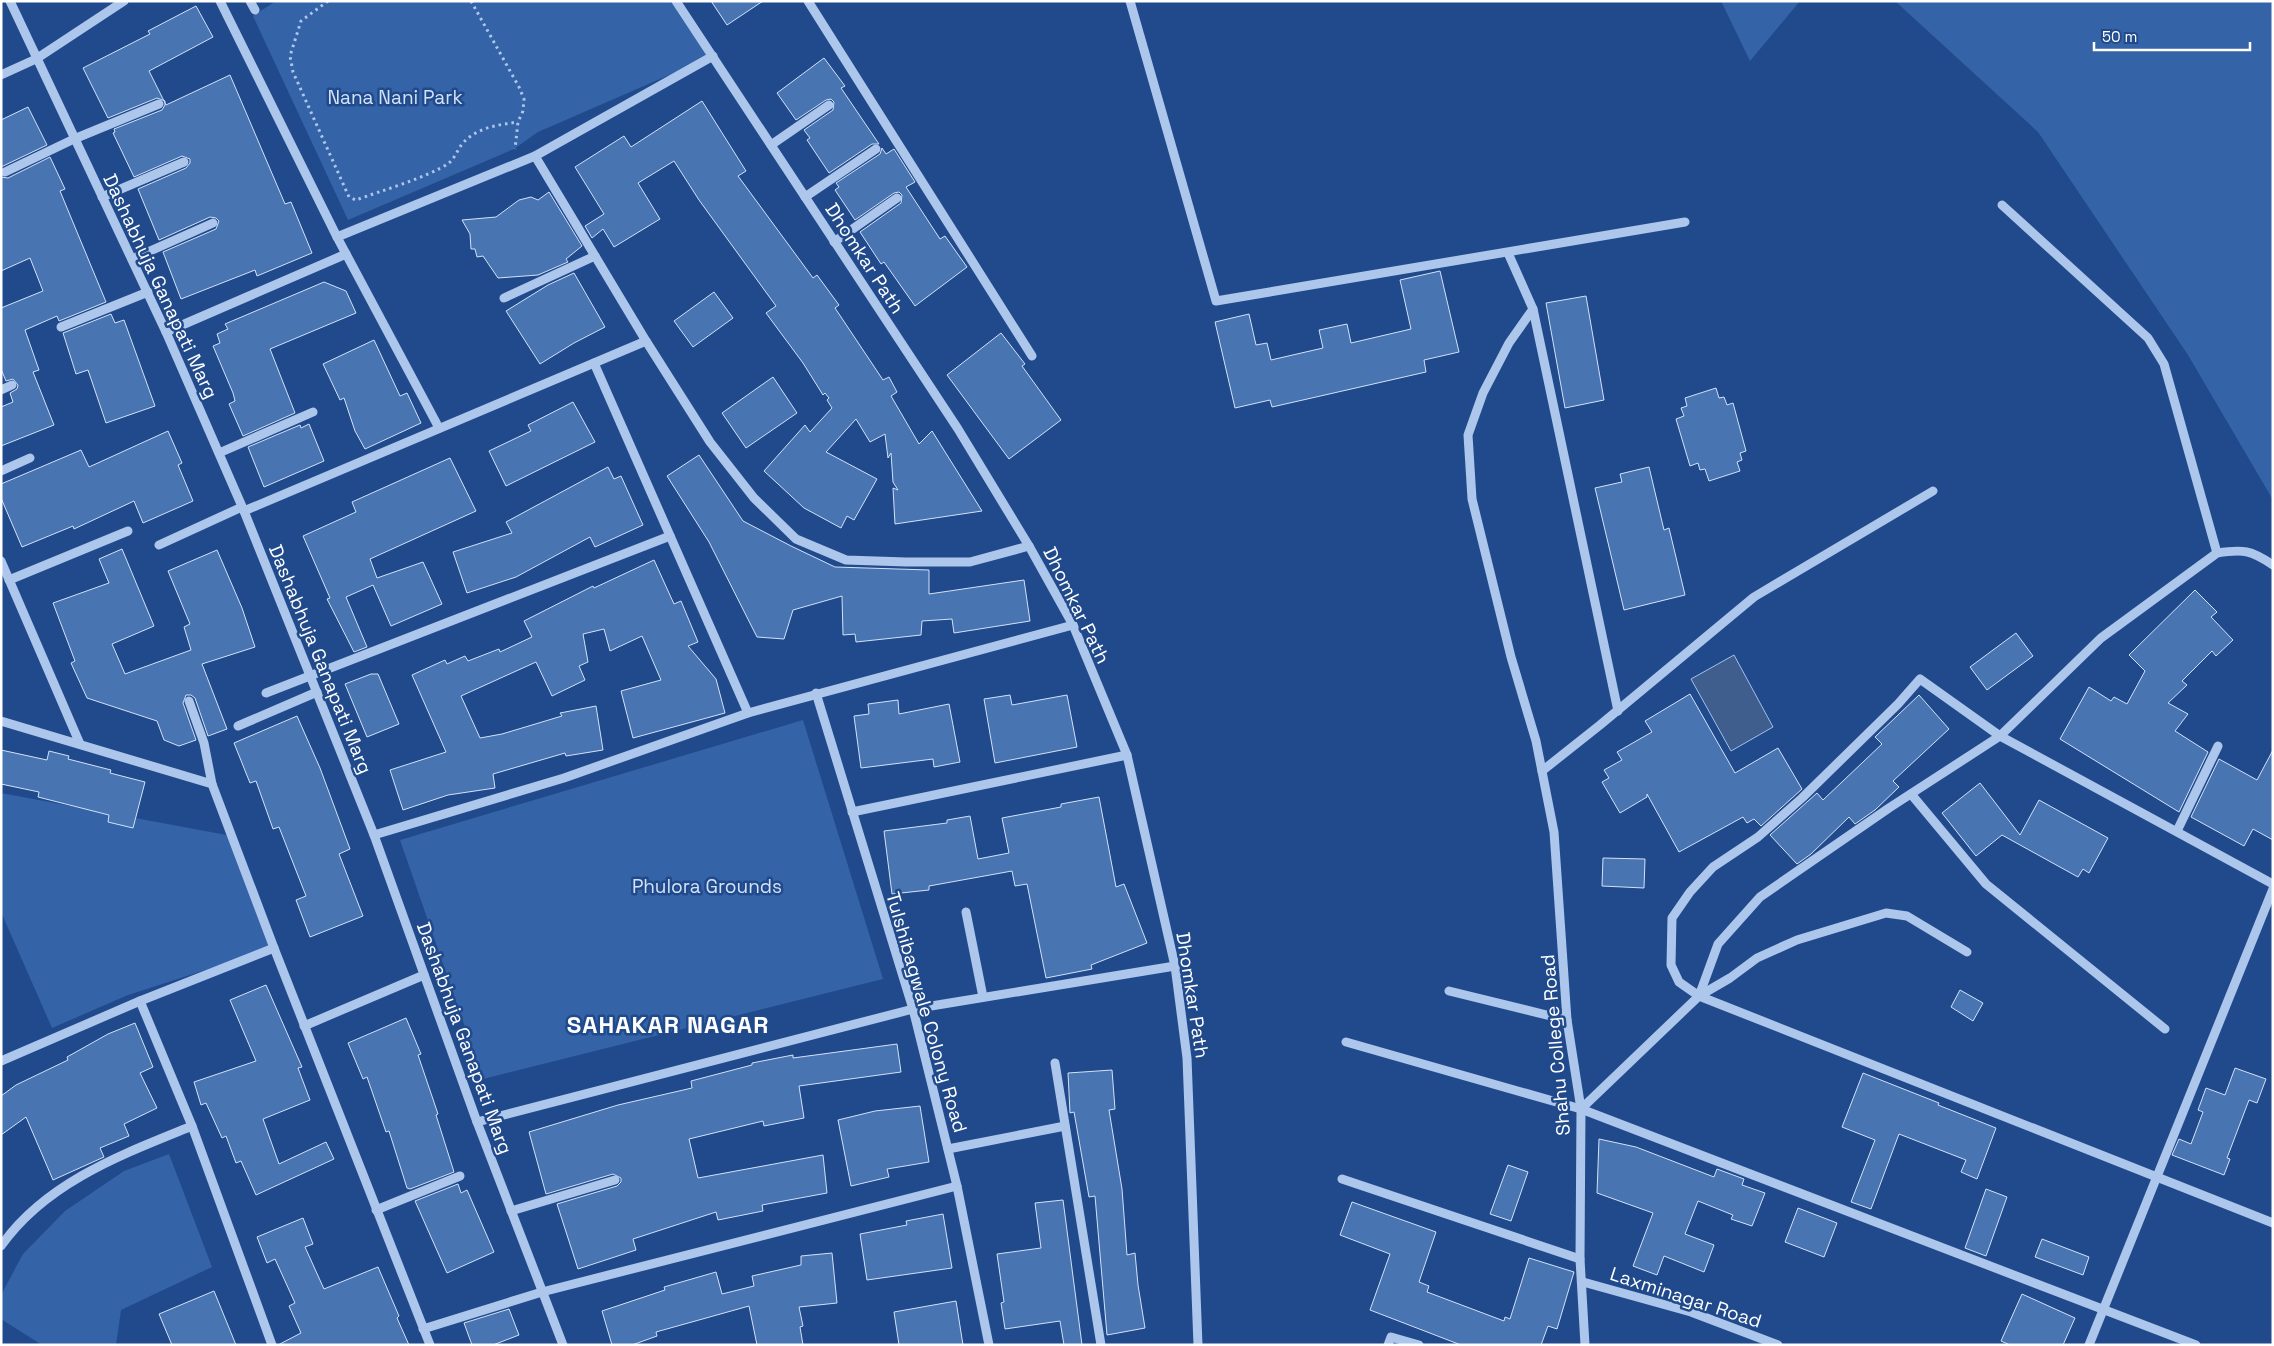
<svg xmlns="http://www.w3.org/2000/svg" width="2274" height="1346" viewBox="0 0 2274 1346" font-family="'Space Grotesk',sans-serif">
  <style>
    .green { fill: #3463a8 }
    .water { fill: #405e8d; stroke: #a0c1ed }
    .building { fill: #4974b2; stroke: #d2e2f8 }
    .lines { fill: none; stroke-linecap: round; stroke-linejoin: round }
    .path { stroke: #adc6eb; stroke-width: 3; stroke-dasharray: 2.5 4; stroke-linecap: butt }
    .minor { stroke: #adc6eb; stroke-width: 9 }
    .labels { text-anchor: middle; stroke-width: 5; stroke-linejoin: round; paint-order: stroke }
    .park-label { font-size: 19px; fill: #d2e2f8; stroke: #204a8b }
    .street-label { font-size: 19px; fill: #fff; stroke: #204a8b }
    .district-label { font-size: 24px; font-weight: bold; letter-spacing: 1px; fill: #fff; stroke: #204a8b }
  </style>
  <rect width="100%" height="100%" fill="#204a8b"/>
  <g class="green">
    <polygon points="276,1 675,1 713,56 538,132 514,149 348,220 253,16"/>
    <polygon points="1721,1 1800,1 1750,61"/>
    <polygon points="1895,1 2273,1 2273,500 2188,355 2038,132"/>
    <polygon points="803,720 883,979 483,1079 400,840"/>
    <polygon points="1,793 232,836 274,948 128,995 52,1028 1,912"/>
    <polygon points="169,1154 212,1267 121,1310 116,1345 42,1345 1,1319 1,1295 23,1254 65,1211 124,1171"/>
  </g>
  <polygon class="water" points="1734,655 1773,727 1731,751 1691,679"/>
  <g class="building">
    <polygon points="711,1 763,1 727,25"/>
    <polygon points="196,6 213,37 149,71 166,105 230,75 285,204 291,202 312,253 257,276 255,270 181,299 163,252 216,229 219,221 216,218 210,217 159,240 138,189 186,168 190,163 190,159 182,156 134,177 113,133 115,132 114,129 162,110 165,105 165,101 157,98 108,118 83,68 150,34 148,31"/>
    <polygon points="824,58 845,86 841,88 879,144 872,144 829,173 807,140 810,138 804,130 833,110 834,102 831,99 826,100 796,120 777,93"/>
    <polygon points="702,101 746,171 738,176 813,278 817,275 839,305 835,308 883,380 889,377 897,392 891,396 919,444 932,431 982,511 895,524 893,488 898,490 893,482 891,453 888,458 885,434 870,442 856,419 826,452 877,479 854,520 847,516 841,528 804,508 764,471 805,425 810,432 832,408 827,400 829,398 825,393 823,395 803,363 766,313 776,306 699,200 674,161 638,183 660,219 614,247 603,229 592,238 585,226 604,214 575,167 624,136 631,147"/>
    <polygon points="28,107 47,145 1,167 1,120"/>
    <polygon points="882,148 886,154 894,149 915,182 906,187 940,239 945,236 967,267 915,306 884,262 881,264 860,232 901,203 902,195 899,192 894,193 855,220 835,190 839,187 836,183 880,154"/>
    <polygon points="50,157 65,189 60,191 106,302 59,321 57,316 25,330 39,370 33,372 54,425 1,446 1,407 13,402 10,393 17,389 18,385 13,379 6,381 1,369 1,308 43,291 30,258 1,271 1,177 8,178"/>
    <polygon points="549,192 582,246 566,259 568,262 538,275 498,278 483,256 477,257 475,249 471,249 470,234 462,220 496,217 519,200 531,197 538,200"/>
    <polygon points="1440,271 1459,352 1424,360 1426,372 1272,407 1270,400 1235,408 1215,322 1249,314 1256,345 1267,343 1271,360 1323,348 1319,330 1347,324 1351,343 1411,329 1400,280"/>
    <polygon points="574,273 605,327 574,343 540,364 506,311 548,285"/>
    <polygon points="324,282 346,291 356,313 270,349 295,413 243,436 229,404 235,401 233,393 213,346 220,343 217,334 228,329 225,324"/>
    <polygon points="714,292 733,318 693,347 674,321"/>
    <polygon points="1586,296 1604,400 1565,408 1546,303"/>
    <polygon points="111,314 115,323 124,320 155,406 106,423 88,370 76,374 63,333"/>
    <polygon points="1001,333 1025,364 1022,366 1061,420 1009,459 947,375"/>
    <polygon points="374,340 400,396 407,393 421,423 365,449 355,431 344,398 340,400 323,364"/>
    <polygon points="773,377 797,413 746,448 722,413"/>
    <polygon points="1716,388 1719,398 1724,397 1727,405 1733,403 1746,451 1740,453 1742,460 1737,462 1740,471 1709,481 1705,469 1700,470 1698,463 1690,466 1676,419 1684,416 1681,408 1687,406 1685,398"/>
    <polygon points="573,402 595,442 506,486 489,451 531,431 528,425"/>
    <polygon points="309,424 324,461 264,487 248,447 300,425 301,428"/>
    <polygon points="168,431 182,463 178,465 193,501 143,523 134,501 74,529 73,526 22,547 1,498 1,484 81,450 89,467"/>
    <polygon points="699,455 743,521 791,546 835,567 929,570 929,594 1024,580 1030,621 954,633 952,619 922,621 921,635 856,642 855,634 843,635 842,596 793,610 784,639 757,637 709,542 667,476"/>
    <polygon points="450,458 476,511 370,559 377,578 423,562 442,604 391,626 373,585 346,597 367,647 354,652 327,599 330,598 303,536 356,512 352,502"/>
    <polygon points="608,467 614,479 621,476 643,525 595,547 590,537 516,577 467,593 453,552 512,533 506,522"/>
    <polygon points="1649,467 1664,530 1669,528 1685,595 1624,610 1595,488 1622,482 1620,474"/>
    <polygon points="122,549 154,626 112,644 125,674 191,650 184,627 190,624 168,571 217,550 242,608 255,647 202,664 227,729 208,736 195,698 191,695 186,695 183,703 196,740 179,746 164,740 157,721 87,698 71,663 75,661 53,603 109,583 99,559"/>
    <polygon points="654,560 674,604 681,601 698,642 688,646 716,679 725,713 633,738 621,691 661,680 642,636 610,651 604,629 583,634 588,662 579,666 585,680 552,696 536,662 461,696 480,738 502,734 562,716 560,713 596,706 603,750 566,756 565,753 493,774 495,788 448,795 403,810 390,770 446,752 412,675 445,660 447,664 465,656 468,661 499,649 500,652 532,637 524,621 593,586 594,588"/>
    <polygon points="2195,590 2217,612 2211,617 2233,640 2216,656 2212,651 2182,681 2187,685 2168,703 2188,714 2175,731 2208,752 2179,812 2060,739 2089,687 2111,701 2114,697 2127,704 2145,671 2129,655"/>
    <polygon points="2016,633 2033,656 1987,690 1970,667"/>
    <polygon points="371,674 378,674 399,724 367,737 345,684"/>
    <polygon points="1690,694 1735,773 1778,748 1802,789 1761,826 1754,819 1747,823 1743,817 1679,852 1647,794 1647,797 1620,813 1602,782 1609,778 1604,770 1622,760 1617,752 1652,732 1645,721"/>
    <polygon points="1010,695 1012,705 1067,695 1077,747 995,763 984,699"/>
    <polygon points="1919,695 1949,729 1893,781 1899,787 1875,810 1855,824 1849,817 1811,854 1797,864 1770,835 1817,793 1823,800 1882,744 1875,737"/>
    <polygon points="898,700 899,714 949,704 960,762 934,767 933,759 861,768 854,716 869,714 868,704"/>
    <polygon points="297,716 320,768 350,849 339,854 363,916 310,937 296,900 306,896 279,827 273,829 256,781 250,783 234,743"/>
    <polygon points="1,750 47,760 49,751 69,756 68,759 111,770 110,773 145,782 133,828 108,822 109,815 38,797 39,792 1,784"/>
    <polygon points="2273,750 2273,840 2253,829 2244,846 2191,817 2219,759 2257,780"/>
    <polygon points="1980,783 2020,835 2039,800 2108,838 2089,873 2083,869 2078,877 2002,835 1976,856 1942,813"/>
    <polygon points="1099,797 1116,887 1124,884 1147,943 1091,965 1092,969 1046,978 1027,884 1015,886 1012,871 929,886 929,890 892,894 884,831 947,823 947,820 970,816 978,859 1009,853 1002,818 1061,807 1061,804"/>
    <polygon points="1603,858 1645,859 1644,888 1602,886"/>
    <polygon points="266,985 302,1067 298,1068 310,1100 263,1119 279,1164 326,1142 334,1159 256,1195 241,1161 236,1163 226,1136 222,1138 206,1103 201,1105 194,1082 256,1061 230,1000"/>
    <polygon points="1960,990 1983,1003 1973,1021 1951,1007"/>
    <polygon points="406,1018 421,1054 418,1055 438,1114 436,1115 454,1172 410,1189 407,1188 389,1131 386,1132 367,1077 363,1079 348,1043"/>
    <polygon points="135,1023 153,1067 140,1073 157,1108 124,1124 129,1136 100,1148 104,1157 53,1180 26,1117 1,1135 1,1096 16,1085 68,1060 67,1057 108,1034"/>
    <polygon points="897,1044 901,1072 799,1086 804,1118 764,1126 763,1121 689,1139 698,1178 823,1155 827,1193 762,1205 763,1211 718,1220 716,1212 633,1239 636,1250 578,1269 557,1204 617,1186 621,1182 621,1178 613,1174 546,1194 529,1132 618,1105 692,1088 691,1081 752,1065 752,1063 793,1055 793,1058"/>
    <polygon points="2235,1068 2266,1079 2257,1103 2249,1100 2227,1158 2230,1159 2224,1175 2172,1155 2179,1139 2191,1144 2203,1112 2198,1110 2206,1088 2225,1095"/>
    <polygon points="1112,1070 1115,1109 1109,1110 1122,1189 1127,1255 1135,1253 1138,1285 1145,1328 1107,1335 1095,1196 1089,1197 1074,1112 1070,1113 1068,1073"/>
    <polygon points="1863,1073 1939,1103 1938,1105 1996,1128 1977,1179 1961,1172 1966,1160 1899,1134 1871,1209 1851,1202 1875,1140 1842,1127"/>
    <polygon points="920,1106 929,1162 887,1169 889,1177 851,1186 838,1120 875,1111"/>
    <polygon points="1599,1139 1636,1147 1714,1177 1717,1169 1744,1179 1742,1185 1765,1193 1752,1226 1731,1219 1733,1215 1698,1201 1685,1234 1714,1245 1704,1272 1664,1256 1657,1275 1633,1266 1653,1213 1597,1193"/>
    <polygon points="1508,1165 1528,1172 1511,1221 1490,1214"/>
    <polygon points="458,1184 461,1193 467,1190 494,1252 447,1273 415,1201"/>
    <polygon points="1986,1189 2007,1197 1986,1256 1965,1248"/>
    <polygon points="1063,1200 1082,1345 1064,1345 1060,1321 1005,1329 1001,1303 1004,1302 997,1254 1041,1248 1035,1203"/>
    <polygon points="1352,1202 1436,1232 1419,1282 1429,1286 1427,1292 1504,1321 1505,1317 1510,1319 1529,1258 1574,1272 1557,1329 1548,1326 1541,1345 1461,1345 1370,1310 1390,1254 1340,1235"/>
    <polygon points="1798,1208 1837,1223 1824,1257 1785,1242"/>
    <polygon points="943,1214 952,1268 867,1280 860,1234 907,1225 906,1221"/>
    <polygon points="303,1218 313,1244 305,1247 324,1289 378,1267 399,1316 397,1318 409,1345 278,1345 301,1333 289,1306 295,1303 275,1259 267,1263 257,1237"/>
    <polygon points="2042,1239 2089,1257 2083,1275 2035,1257"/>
    <polygon points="832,1253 837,1303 799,1307 803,1326 800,1327 803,1345 757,1345 749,1306 656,1332 657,1336 632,1345 612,1345 602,1311 665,1290 664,1287 716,1272 722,1294 754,1286 752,1276 801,1265 801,1256"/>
    <polygon points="214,1291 236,1345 172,1345 159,1314"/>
    <polygon points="2022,1294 2075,1318 2063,1345 2010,1345 2001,1341"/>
    <polygon points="956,1301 963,1345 899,1345 894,1312"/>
    <polygon points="509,1309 519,1335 493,1345 472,1345 464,1323"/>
  </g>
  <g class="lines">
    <g class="path">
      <path d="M328,1L301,21L290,56L293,72L349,197L356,200C380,191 429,177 449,163C455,158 458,149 462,144C477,127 498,125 518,122"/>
      <polyline points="471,1 519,87 524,99 523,111 518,122 515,149"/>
    </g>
    <g class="minor">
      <polyline points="10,1 166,332 244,511 374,835 477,1122 563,1345"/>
      <polyline points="220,1 337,237 439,428"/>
      <polyline points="250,1 255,10"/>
      <polyline points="676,1 958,429 1029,546 1073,625 1127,755 1175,966 1187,1058 1198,1345"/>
      <polyline points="808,1 1032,356"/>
      <polyline points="1130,1 1216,301 1685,222"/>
      <polyline points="1,75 36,59 124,1"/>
      <polyline points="771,145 829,105"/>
      <polyline points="535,156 646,341"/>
      <polyline points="5,172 74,139 159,104"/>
      <polyline points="102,197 184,162"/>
      <polyline points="805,197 876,149"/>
      <polyline points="2002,205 2148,338 2164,364 2217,553"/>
      <polyline points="337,237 535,156 713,56"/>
      <polyline points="834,242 897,198"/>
      <polyline points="1508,253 1533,309 1618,711"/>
      <polyline points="132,259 213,223"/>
      <polyline points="504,298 595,256"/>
      <polyline points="1533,309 1509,343 1483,393 1468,435 1472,499 1511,657 1536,741 1554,832 1567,1020 1581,1109 1580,1259 1585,1345"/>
      <polyline points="61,327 148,292"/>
      <polyline points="166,332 346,254"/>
      <polyline points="594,363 748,713"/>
      <polyline points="1,390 12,385"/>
      <polyline points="219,453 313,412"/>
      <polyline points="1,471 30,458"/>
      <polyline points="244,511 646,341 710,442 754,498 796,539 846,560 906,562 970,562 1029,546"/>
      <polyline points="159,545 242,507"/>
      <polyline points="1,561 80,744"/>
      <path d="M2273,565C2251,550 2243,549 2217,553L2101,638L2000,736L2273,884"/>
      <polyline points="9,580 128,531"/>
      <polyline points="266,693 670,536"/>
      <polyline points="816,693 913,1009 957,1186 989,1345"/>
      <polyline points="189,701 204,743 212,784"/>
      <polyline points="1,721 212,784 274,948 430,1345"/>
      <polyline points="238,726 317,692"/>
      <polyline points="1542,771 1600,725 1754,597 1933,491"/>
      <polyline points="1911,794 1986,884 2165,1029"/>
      <polyline points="852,812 1127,755"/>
      <polyline points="2177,831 2218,746"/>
      <polyline points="374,835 564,778 748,713 1073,625"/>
      <polyline points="966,912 983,997"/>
      <polyline points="1449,991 1567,1020"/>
      <polyline points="1699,996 1718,944 1760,897 1889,808 2000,736 1920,679 1898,704 1802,798 1758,837 1713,867 1690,892 1672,918 1671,965 1679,982 1699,996 2273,1223"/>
      <polyline points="140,1001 192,1126 272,1345"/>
      <polyline points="304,1026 424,975"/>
      <polyline points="1346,1042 1581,1109 2196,1345"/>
      <polyline points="1,1061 140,1001 274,948"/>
      <polyline points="1055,1063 1101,1345"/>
      <polyline points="1581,1109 1699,996 1730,978 1757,958 1797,940 1886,913 1907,916 1967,952"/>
      <polyline points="477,1122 913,1009 1175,966"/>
      <polyline points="948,1149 1065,1126"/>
      <polyline points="1342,1179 1580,1259"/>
      <polyline points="376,1210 460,1176"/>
      <polyline points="511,1211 615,1180"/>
      <path d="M1,1246C46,1182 123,1154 192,1126"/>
      <polyline points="1583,1282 1691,1312 1778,1345"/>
      <polyline points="423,1329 542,1292 957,1186"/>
      <polyline points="1388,1345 1391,1337 1419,1345"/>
      <polyline points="2089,1345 2273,889"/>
    </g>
  </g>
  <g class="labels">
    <g class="park-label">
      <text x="395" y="104">Nana Nani Park</text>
      <text x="707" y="893">Phulora Grounds</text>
    </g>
    <g class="street-label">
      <text transform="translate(865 258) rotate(57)" y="7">Dhomkar Path</text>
      <text transform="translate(161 286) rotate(65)" y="7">Dashabhuja Ganapati Marg</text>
      <text transform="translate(1077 605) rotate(64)" y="7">Dhomkar Path</text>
      <text transform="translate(321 659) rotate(68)" y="7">Dashabhuja Ganapati Marg</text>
      <text transform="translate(1193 995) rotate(81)" y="7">Dhomkar Path</text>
      <text transform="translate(927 1012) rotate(74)" y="7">Tulshibagwale Colony Road</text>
      <text transform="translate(465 1038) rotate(70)" y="7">Dashabhuja Ganapati Marg</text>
      <text transform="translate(1555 1045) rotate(-95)" y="7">Shahu College Road</text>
      <text transform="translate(1686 1297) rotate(18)" y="7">Laxminagar Road</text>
    </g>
    <g class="district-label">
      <text x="668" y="1033">SAHAKAR NAGAR</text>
    </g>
  </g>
  <rect width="2274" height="1346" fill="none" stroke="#ffffff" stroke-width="5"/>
  <path d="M2094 42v8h156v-8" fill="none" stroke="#ffffff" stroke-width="2.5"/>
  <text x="2102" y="42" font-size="15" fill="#ffffff" stroke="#204a8b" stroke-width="4" paint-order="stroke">50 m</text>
</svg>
